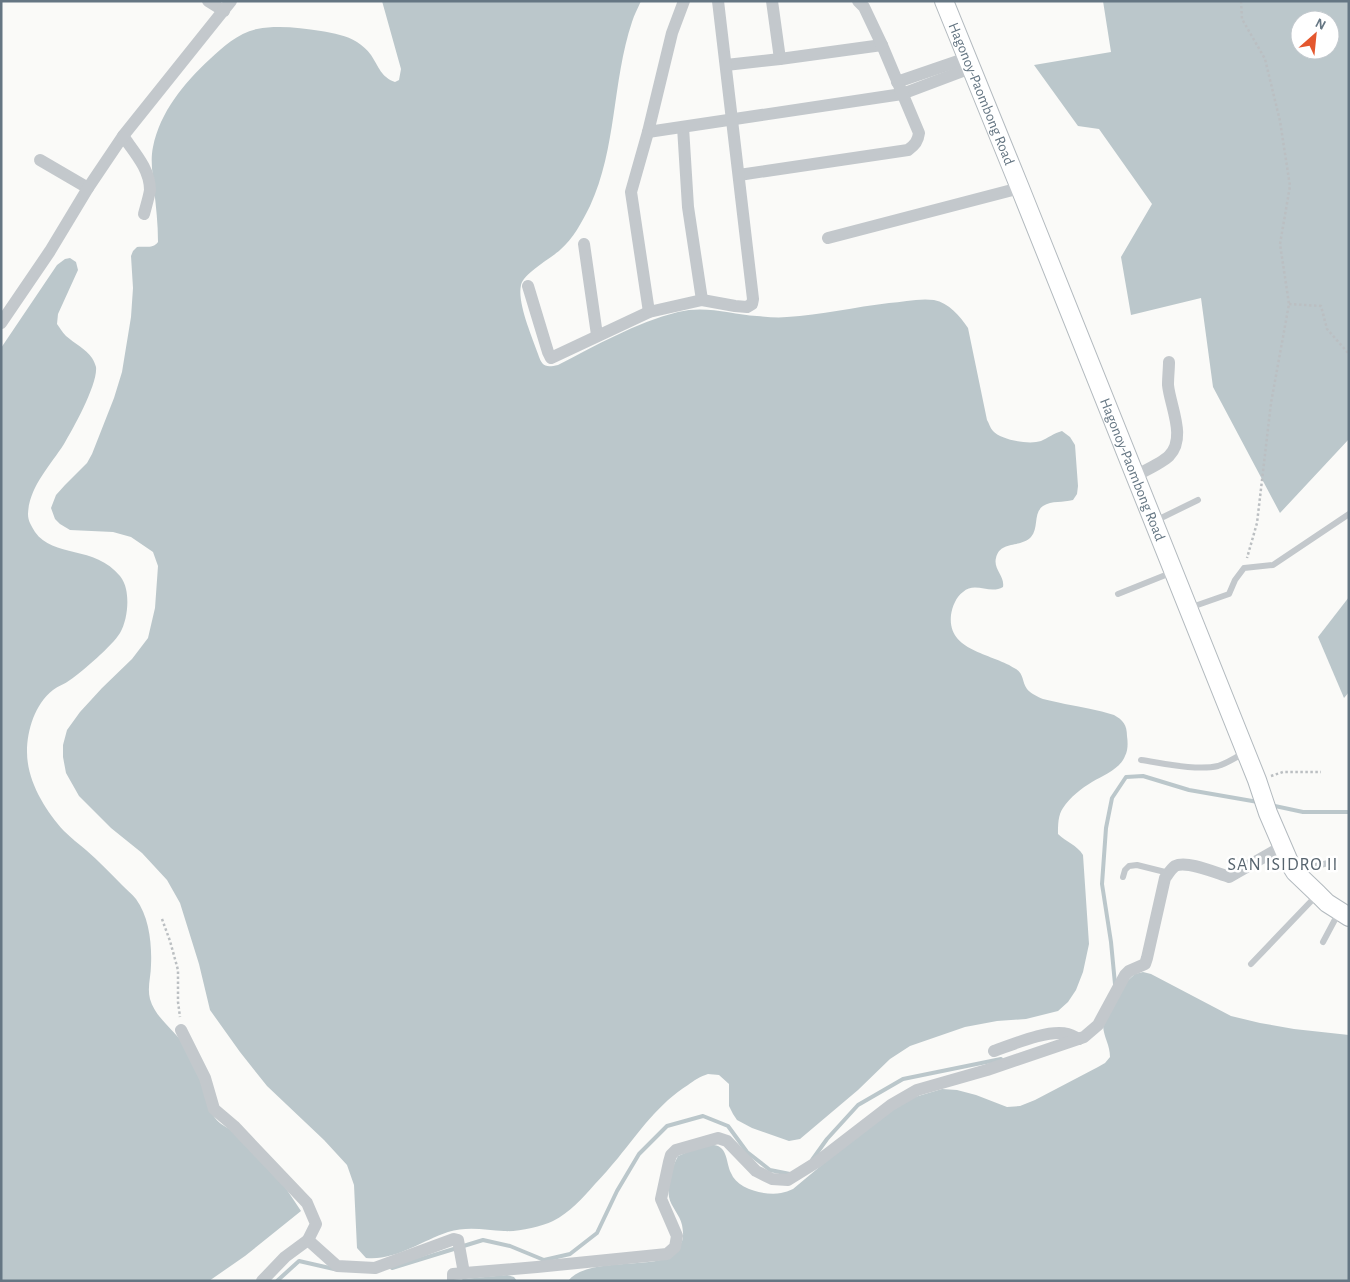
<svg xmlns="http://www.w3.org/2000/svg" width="1350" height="1282" viewBox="0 0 1350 1282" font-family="'Alegreya Sans',sans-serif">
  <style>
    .water { fill: #bbc7cb; fill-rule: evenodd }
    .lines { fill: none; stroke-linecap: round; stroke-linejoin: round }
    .stream { stroke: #bbc7cb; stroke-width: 4 }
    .secondary-casing { stroke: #b3babf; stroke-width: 20 }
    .path { stroke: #bbbfc2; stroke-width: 2.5; stroke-dasharray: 2.5 2.5; stroke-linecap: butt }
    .lane { stroke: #c3c8cc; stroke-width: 6 }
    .street { stroke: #c3c8cc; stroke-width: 12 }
    .secondary { stroke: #fff; stroke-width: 18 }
    .labels { text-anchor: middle; stroke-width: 5; stroke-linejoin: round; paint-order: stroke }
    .street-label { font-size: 15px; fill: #657683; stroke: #fff }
    .quarter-label { font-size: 18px; letter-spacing: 1px; fill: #57646e; stroke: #fff }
  </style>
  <rect width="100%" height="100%" fill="#fafaf8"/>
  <g class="water">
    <path d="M382,1H641C638,8 634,15 632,22C612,82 617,148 590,206C582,222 573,239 560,250C550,259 524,273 521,285C517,303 532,336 538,354C542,366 545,368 558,365C597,345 635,323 678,312C705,305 731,314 757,316C767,317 778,318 787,317C821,315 855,307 889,303C903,302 919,298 934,300C949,303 960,316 968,328L987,420C989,423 990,428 993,431C1001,440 1029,445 1041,441C1048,438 1054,433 1062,431L1070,437L1075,445L1078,486L1077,494L1073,500C1063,503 1052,500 1043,506C1033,513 1039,528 1031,537C1021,548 1000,540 996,558C993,569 1005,576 1003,587C990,595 975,581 963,592C956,597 952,607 951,615C947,652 993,653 1016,669C1024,674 1022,682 1027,689C1030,693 1038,697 1043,699C1050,701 1058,702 1065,704C1081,707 1098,710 1114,715C1123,720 1127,725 1127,736C1128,743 1128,750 1125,756C1120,769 1104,775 1092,782C1082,788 1070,797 1063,808C1058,815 1058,825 1058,834C1066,842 1077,845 1083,855L1089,944L1083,972L1076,990L1068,1002L1058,1011L1026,1019L997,1021L965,1027L910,1046L890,1059L858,1090L800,1139L789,1141L752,1128L737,1120L733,1114L729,1106V1084L719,1075C716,1075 711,1074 708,1074C701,1076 693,1081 688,1085C659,1103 639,1132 618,1158C610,1167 603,1176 595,1184C583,1198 569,1213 553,1221C541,1227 517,1232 504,1231C486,1230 467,1226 448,1232C421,1241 395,1261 366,1258L357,1248L354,1185L347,1165L324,1140L267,1086L240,1052L210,1010L199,964L180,903L167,880L142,853L111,828L79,796L66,773L63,757V745L67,730L80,712L102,688L132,659L148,638L155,608L158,566L153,552L131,537L113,532L70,530L60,524L55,519L51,508L56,495L65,485L87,463L92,454L114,398L122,372L131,317L133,288L131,256L133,251L137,247C145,246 153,249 158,242C158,224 156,206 154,189C153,175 150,161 153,147C160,112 184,83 210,59C223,47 238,33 257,29C278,25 300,28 321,31C327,32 334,33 340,35C352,38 363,44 371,55C379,67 381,77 395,82L399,80L401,69Z"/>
    <path d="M1103,1H1349V439L1280,513L1213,387L1201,298L1131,315L1121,257L1152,204L1099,129L1078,126L1034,65L1111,52ZM1300,20H1330V50H1300Z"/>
    <path d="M70,258L76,262L78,270L58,314L57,324C60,328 62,332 66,336C74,343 86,349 92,358C94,361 95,364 96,367C98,384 73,429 64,444C50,466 29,487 28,514C28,521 31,525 35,532C53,558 95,545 120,576C123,580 125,584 126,589C129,602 127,621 120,633C112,646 83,671 70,680C65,684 58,686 53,690C35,704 27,730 27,752C27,781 45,810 64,831C71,838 79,844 86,850C99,861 110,873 122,885C126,889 132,894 136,899C149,917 152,943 151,965C151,977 147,987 150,999C156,1020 178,1032 188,1051C198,1071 205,1094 213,1115C218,1123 224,1126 231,1130L281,1181L301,1211L245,1256L209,1281H1V348L57,265L65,259Z"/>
    <polygon points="1349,597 1349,692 1344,698 1318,637"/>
    <path d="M1143,972L1151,974L1231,1016L1260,1023L1294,1029L1349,1035V1281H568C581,1264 617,1265 637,1263C645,1262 653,1262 660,1260C664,1259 667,1256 670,1254C682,1245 685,1241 682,1225C680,1215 671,1207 669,1197C667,1184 672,1167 678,1156C686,1153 706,1143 714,1145C728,1147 726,1163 731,1173C737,1189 765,1196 781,1193C785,1192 789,1191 793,1189L853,1139L908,1099L942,1089L957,1090L976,1095L1007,1107L1020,1106L1035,1100L1098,1067L1105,1063L1110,1057C1110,1045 1104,1038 1103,1026L1124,984L1135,974Z"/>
    <polygon points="507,1275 514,1277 517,1281 460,1281 463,1279"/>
  </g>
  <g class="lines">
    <g class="stream">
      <polyline points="1270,805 1303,812 1349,812"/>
      <polyline points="1115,984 1111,942 1102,884 1106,828 1112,798 1126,777 1143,776 1189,790 1258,802"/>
      <polyline points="812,1160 827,1139 858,1105 903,1079 1001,1059"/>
      <polyline points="392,1268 483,1240 510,1246 544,1260 570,1254 597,1233 617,1191 639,1154 667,1126 703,1116 728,1126 747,1152 770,1170 790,1174"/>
      <polyline points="277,1281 299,1261 334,1269"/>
    </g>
    <defs>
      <g id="secondary">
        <path id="s1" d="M944,1L1020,188L1257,780L1268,813L1290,864L1295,872L1318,894L1327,903L1349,917"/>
      </g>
    </defs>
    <use href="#secondary" class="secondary-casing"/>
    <g class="path">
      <polyline points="1241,1 1242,19 1265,59 1280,121 1290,186 1280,244 1289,304 1271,403 1257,523 1247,558"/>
      <polyline points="1289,304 1321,306 1327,329 1349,354"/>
      <polyline points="1271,776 1283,772 1321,772"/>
      <polyline points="162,919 170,941 178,970 178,1002 180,1017"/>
    </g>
    <g class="lane">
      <polyline points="1155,521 1198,500"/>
      <polyline points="1118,594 1173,572"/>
      <polyline points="1189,608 1229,594 1235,580 1244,568 1273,565 1349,514"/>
      <path d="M1141,760C1162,763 1197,771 1218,766C1228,763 1237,757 1245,752"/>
      <polyline points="1296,871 1328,863"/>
      <polyline points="1123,877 1125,870 1129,866 1137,865 1169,873"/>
      <polyline points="1323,942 1339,912"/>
      <polyline points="1251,964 1317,895"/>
    </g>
    <g class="street">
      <polyline points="208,1 224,11"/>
      <polyline points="772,1 780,59"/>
      <polyline points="726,65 780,59 882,45"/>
      <polyline points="897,82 967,58"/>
      <polyline points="683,127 688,207 702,300"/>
      <polyline points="648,132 902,94 971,68"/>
      <path d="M123,136C134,152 150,169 150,190C149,197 146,206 144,214"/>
      <polyline points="40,160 88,188"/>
      <path d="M739,175L908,150C915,145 918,141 919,133L882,45L864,7L858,1"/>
      <polyline points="828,238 1020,188"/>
      <polyline points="584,244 597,335"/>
      <polyline points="528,286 548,352 551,358 649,312 702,300 735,306 747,307 752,304 753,299 718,1"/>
      <polyline points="649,312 631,192 648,132 672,33 684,1"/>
      <polyline points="1,323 50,251 88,188 123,136 231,1"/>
      <path d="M1135,476C1144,471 1162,463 1169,456C1187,438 1170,406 1168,385C1168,377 1169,369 1169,362"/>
      <polyline points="181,1030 205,1078 214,1109 234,1126 307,1203 316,1224 308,1240 285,1257 262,1281"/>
      <path d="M994,1051C1014,1044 1048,1029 1068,1034C1072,1035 1075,1037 1079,1039"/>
      <polyline points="308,1240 337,1266 375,1268 454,1239 458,1240 464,1273"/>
      <path d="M453,1281V1274L537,1267L667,1254L675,1247L677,1236L661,1199L669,1162L671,1155L676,1150L718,1138L727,1141L756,1171L772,1179L788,1180L817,1162L891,1105L917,1090L987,1070L1084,1037L1098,1025L1125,975L1129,971L1145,964L1147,958L1165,878C1168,874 1171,869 1175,866C1187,860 1216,873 1229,877L1283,846"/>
    </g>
    <use href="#secondary" class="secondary"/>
  </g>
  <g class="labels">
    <g class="street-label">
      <text dy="5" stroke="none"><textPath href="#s1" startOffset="100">Hagonoy-Paombong Road</textPath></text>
      <text dy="5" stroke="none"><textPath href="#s1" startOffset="505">Hagonoy-Paombong Road</textPath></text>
    </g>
    <g class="quarter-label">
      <text x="1283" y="870">SAN ISIDRO II</text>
    </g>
  </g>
  <rect width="1350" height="1282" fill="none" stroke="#657683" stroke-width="5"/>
  <g transform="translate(1315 35) rotate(27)"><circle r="24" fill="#ffffff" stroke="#c1c8cd"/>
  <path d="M0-4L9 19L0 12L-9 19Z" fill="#e4572e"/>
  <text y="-8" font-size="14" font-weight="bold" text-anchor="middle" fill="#657683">N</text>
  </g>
</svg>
